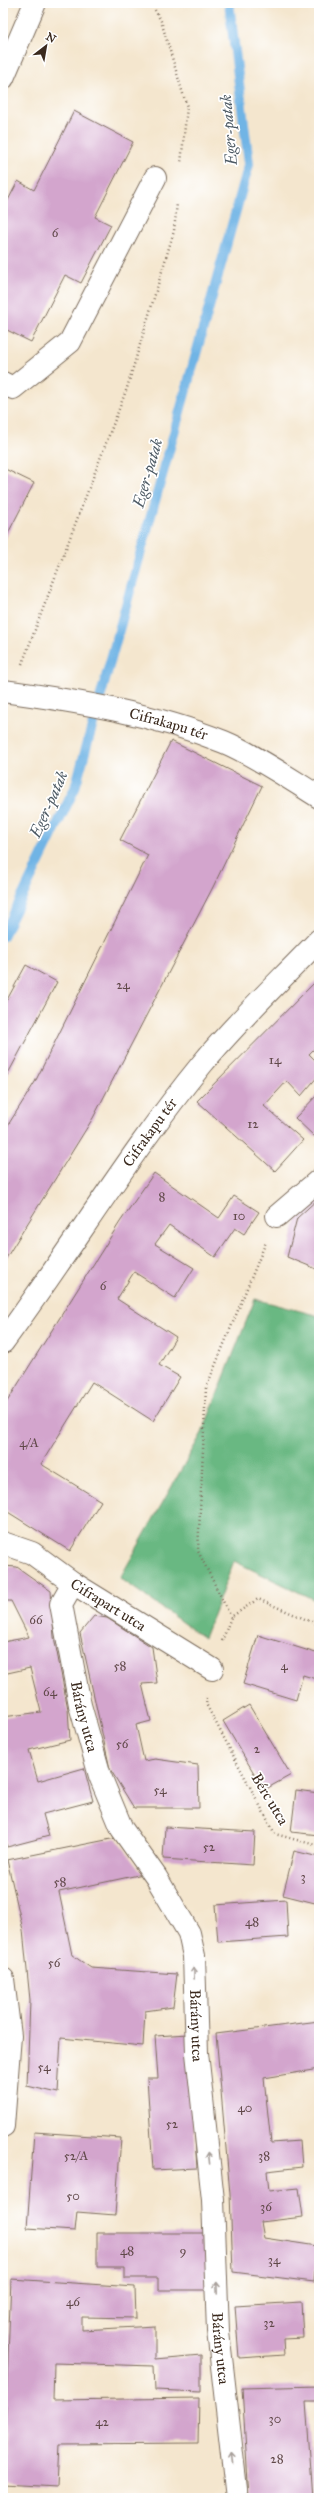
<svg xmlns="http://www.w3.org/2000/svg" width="322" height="2501" viewBox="0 0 322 2501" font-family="'IM FELL Great Primer',serif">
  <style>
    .forest { fill: #69b882; stroke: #527150 }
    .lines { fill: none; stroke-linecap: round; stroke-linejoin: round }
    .stream { stroke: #6fb4e5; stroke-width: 10 }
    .building { fill: #d3a5cd }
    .minor-casing { stroke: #7c6c5c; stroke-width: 24 }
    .major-casing { stroke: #7c6c5c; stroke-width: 24 }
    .path { stroke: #7c6c5c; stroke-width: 2.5; stroke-dasharray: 1 3; stroke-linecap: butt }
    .minor { stroke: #fff; stroke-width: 22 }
    .major { stroke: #fff; stroke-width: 22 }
    .oneway { stroke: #a79f9a }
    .labels { text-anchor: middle; stroke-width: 3.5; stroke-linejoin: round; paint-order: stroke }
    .number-label { font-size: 13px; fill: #61494a }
    .street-label { font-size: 15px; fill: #3b2a1e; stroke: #fff }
    .water-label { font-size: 16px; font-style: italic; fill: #4d5a64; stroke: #fff }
  </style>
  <rect width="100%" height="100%" fill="#fff"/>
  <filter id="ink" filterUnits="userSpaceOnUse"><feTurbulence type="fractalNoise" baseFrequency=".025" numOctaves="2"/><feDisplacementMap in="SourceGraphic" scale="8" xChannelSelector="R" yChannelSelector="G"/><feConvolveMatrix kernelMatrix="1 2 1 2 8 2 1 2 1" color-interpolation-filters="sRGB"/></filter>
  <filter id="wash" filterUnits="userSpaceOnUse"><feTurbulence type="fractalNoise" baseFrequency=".012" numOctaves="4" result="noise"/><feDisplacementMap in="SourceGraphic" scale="16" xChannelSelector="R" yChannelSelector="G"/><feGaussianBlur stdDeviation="0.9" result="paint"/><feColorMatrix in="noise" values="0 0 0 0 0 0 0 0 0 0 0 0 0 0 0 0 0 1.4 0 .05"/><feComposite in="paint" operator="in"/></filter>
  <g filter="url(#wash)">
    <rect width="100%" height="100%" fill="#f4e6ce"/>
    <polygon class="forest" points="255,1299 319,1316 319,1602 234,1561 204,1638 120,1578 202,1433"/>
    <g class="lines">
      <polyline class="stream" points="3,936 75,788 249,164 229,3"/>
    </g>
    <g id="blocks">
      <g class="building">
        <polygon points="74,111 133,142 95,217 111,225 81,283 65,275 31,342 3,328 3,210 18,181 34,190"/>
        <polygon points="3,468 34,483 3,543"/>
        <polygon points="171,741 262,786 213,887 93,1118 3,1263 3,1133 35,1082 148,855 120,840"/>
        <polygon points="26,965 57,982 3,1083 3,1007"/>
        <polygon points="319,978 319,1044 309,1054 319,1064 319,1075 301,1096 287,1081 264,1106 303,1140 275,1171 197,1101"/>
        <polygon points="319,1093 319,1132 315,1137 295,1118"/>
        <polygon points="154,1173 219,1218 234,1196 259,1212 244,1234 235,1228 215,1257 169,1225 155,1244 194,1268 175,1298 134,1272 117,1299 176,1337 159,1365 180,1377 153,1421 92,1382 41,1464 101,1501 70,1551 3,1509 3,1408 120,1222"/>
        <polygon points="319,1198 319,1270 287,1257 297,1218"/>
        <polygon points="3,1566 17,1567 51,1591 54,1637 68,1709 70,1740 29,1750 38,1781 84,1768 93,1801 43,1814 49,1836 7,1847 3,1831 3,1717 41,1712 30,1668 3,1674 3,1642 29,1637 11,1601 3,1601"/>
        <polygon points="94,1616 107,1618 152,1647 157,1683 142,1684 151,1721 136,1725 144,1761 155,1759 198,1765 199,1808 134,1808 110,1769 80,1633"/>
        <polygon points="258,1635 319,1654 319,1680 303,1675 296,1700 243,1684"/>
        <polygon points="249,1705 291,1775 264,1790 223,1721"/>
        <polygon points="296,1790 319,1793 319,1835 291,1832"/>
        <polygon points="165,1827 255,1832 253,1865 163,1859"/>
        <polygon points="116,1838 143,1874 59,1892 72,1955 91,1968 177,1974 173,2007 145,2011 143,2046 61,2038 58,2093 27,2086 30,2000 23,1930 7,1860"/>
        <polygon points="294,1851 319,1857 319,1904 283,1895"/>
        <polygon points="286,1900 288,1937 218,1942 215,1905"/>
        <polygon points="316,1918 319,1918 319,1953 317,1953"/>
        <polygon points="319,2021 319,2069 264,2078 271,2143 300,2141 302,2167 267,2171 269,2191 299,2188 303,2217 261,2222 264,2238 317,2246 314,2282 233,2272 230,2194 216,2034"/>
        <polygon points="188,2034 197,2168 153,2170 147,2078 158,2078 155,2036"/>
        <polygon points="34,2132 121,2138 115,2215 77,2212 75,2231 27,2228"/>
        <polygon points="97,2233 209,2233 209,2290 158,2290 158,2278 125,2278 125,2267 97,2267"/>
        <polygon points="11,2279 135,2287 136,2318 82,2317 82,2330 155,2326 155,2359 201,2355 201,2392 155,2390 154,2366 54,2363 53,2400 199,2398 198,2443 59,2444 57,2487 3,2484"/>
        <polygon points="301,2302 303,2338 283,2339 284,2355 239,2358 235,2306"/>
        <polygon points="319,2386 319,2402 306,2402 313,2498 249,2498 242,2388"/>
      </g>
    </g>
  </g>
  <g filter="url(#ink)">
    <use href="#blocks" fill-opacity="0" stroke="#7c6c5c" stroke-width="1"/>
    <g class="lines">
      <defs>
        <g id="minor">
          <polyline points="3,78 35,3"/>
          <polyline points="3,383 13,388 70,342 155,178"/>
          <polyline points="277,1216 319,1180"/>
          <path id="s1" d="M3,1342C71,1250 130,1152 202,1064C238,1020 280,981 319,940"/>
          <path id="s2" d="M3,1543L32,1553L73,1583L212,1669"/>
          <path id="s3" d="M73,1583L61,1604L80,1705L100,1776L122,1829L156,1877L189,1933L194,1956L197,2053L213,2200L218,2331L237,2498"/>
          <polyline points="3,1979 10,2036 3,2126"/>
        </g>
        <g id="major">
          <path id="s4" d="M3,691C78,701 154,714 224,742C253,754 292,780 319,797"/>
        </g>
      </defs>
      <use href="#minor" class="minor-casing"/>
      <use href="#major" class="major-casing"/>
      <g class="path">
        <polyline points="151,3 161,21 187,107 181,163"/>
        <polyline points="22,664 127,388 174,231 177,203"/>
        <polyline points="231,1617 198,1551 206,1388 266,1242"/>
        <polyline points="222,1641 231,1617 258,1599 319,1625"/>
        <polyline points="207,1698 206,1704 275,1834 319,1846"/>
      </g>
      <use href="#minor" class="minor"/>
      <use href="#major" class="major"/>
    </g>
    <defs><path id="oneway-shaft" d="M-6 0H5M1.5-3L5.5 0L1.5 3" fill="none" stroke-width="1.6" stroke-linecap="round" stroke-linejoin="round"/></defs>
    <g class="oneway">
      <use href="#oneway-shaft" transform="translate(194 1973) rotate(-92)"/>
      <use href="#oneway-shaft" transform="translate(209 2158) rotate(-96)"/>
      <use href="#oneway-shaft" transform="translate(217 2288) rotate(-92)"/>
      <use href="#oneway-shaft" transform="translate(232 2459) rotate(-96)"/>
    </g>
  </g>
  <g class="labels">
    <g class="number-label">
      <text x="55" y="237">6</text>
      <text x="123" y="989">24</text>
      <text x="275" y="1064">14</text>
      <text x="253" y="1128">12</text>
      <text x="162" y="1201">8</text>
      <text x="239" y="1220">10</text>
      <text x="103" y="1290">6</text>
      <text x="29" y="1447">4/A</text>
      <text x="36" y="1624">66</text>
      <text x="120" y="1670">58</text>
      <text x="284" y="1670">4</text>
      <text x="50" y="1696">64</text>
      <text x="122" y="1748">56</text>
      <text x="257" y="1753">2</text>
      <text x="160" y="1794">54</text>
      <text x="209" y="1851">52</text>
      <text x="303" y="1881">3</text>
      <text x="60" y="1886">58</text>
      <text x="252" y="1926">48</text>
      <text x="54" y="1967">56</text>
      <text x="44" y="2071">54</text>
      <text x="245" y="2112">40</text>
      <text x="172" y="2128">52</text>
      <text x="76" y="2160">52/A</text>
      <text x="264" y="2160">38</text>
      <text x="73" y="2200">50</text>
      <text x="266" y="2211">36</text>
      <text x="127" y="2255">48</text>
      <text x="183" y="2255">9</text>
      <text x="274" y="2264">34</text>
      <text x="73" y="2306">46</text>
      <text x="269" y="2327">32</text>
      <text x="275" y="2423">30</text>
      <text x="102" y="2426">42</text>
      <text x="277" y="2463">28</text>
    </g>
    <g class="street-label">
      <text dy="5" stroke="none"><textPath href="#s4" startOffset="169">Cifrakapu tér</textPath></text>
      <text dy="5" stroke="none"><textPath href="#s1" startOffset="256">Cifrakapu tér</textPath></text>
      <text dy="5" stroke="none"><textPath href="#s2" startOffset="123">Cifrapart utca</textPath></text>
      <text dy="5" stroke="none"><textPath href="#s3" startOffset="139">Bárány utca</textPath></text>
      <text transform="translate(270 1799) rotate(59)" y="5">Bérc utca</text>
      <text dy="5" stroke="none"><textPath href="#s3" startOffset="475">Bárány utca</textPath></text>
      <text dy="5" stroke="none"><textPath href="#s3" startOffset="799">Bárány utca</textPath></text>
    </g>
    <g class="water-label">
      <text transform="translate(228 130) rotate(-95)" y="6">Eger-patak</text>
      <text transform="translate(147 473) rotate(-74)" y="6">Eger-patak</text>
      <text transform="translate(48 804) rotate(-66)" y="6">Eger-patak</text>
    </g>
  </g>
  <rect width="322" height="2501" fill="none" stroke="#fff" stroke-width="16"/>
  <g transform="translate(46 46) rotate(31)" stroke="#ffffff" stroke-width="3" paint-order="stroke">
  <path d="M0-3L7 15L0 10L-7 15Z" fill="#3b2a1e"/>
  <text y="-6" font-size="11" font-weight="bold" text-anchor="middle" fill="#3b2a1e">N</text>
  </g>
</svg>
